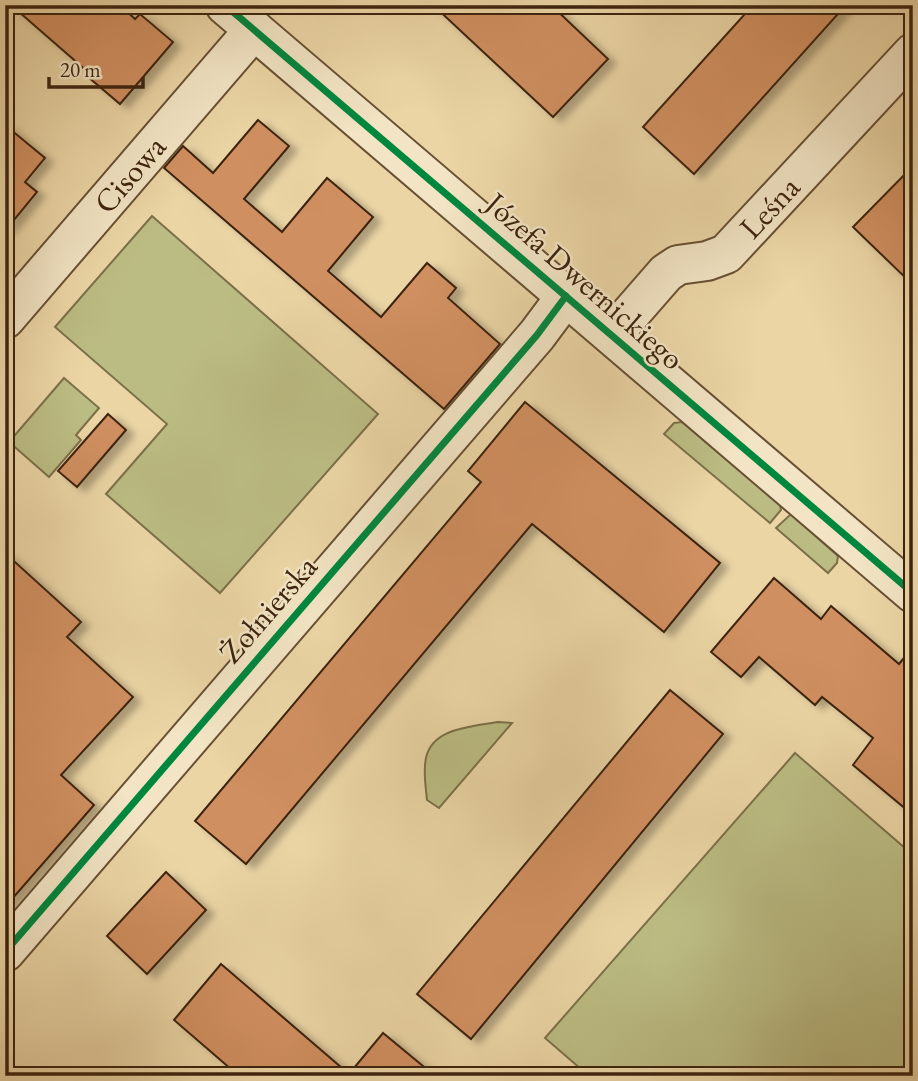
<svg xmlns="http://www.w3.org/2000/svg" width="918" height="1081" viewBox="0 0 918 1081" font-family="'EB Garamond',serif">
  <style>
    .green { fill: #bbbc83; stroke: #7c7049; stroke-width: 2 }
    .building { fill: #d08f61; stroke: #3d240f; stroke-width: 2; filter: url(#shadow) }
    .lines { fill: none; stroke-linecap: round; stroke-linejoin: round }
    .minor-casing { stroke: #685034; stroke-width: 42 }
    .minor { stroke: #f2e4c4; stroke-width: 38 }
    .cycleway-casing { stroke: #f2e4c4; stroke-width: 11 }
    .cycleway { stroke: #00873e; stroke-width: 7 }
    .labels { text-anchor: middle; stroke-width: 5; stroke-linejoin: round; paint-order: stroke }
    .street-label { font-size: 32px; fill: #3d240f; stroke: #f2e4c4 }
  </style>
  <defs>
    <filter id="shadow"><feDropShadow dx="8" dy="4.5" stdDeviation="3.5" flood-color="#0004"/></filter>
  </defs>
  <rect width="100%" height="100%" fill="#ebd5a5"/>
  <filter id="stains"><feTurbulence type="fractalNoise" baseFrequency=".00286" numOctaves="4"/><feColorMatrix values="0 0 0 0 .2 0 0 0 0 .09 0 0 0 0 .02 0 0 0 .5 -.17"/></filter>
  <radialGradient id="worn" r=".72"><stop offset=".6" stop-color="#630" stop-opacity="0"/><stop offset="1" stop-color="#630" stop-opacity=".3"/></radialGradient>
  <g class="green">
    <polygon points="152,216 378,414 220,593 106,494 167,424 55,327"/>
    <polygon points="64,378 99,408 76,435 81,440 49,477 9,442"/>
    <polygon points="682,422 780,505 781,510 770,523 664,434 674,423"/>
    <polygon points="791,514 838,556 837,563 828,573 776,528"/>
    <path d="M498,722L512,723L439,808L427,800C426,789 424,777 425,766C426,728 469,727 498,722Z"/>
    <polygon points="795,753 913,855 913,1076 589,1076 545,1038"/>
  </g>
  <g class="building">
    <polygon points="11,5 120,5 135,19 140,14 173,42 120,104 87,76 89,73"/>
    <polygon points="433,5 551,5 608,59 553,117"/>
    <polygon points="753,5 846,5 694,174 643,127"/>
    <polygon points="258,120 289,146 244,199 282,232 327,178 373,217 328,271 381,317 427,263 456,288 448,298 500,344 444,409 164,168 183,146 213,173"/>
    <polygon points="5,125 45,158 25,182 37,192 5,231"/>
    <polygon points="913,166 913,285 853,227"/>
    <polygon points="525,402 720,563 664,632 532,524 246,864 195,821 481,482 468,471"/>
    <polygon points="108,414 126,430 77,487 58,471"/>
    <polygon points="5,553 81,622 67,637 133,697 61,775 94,805 5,907"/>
    <polygon points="774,578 821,619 831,606 899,664 913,647 913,815 853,765 873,738 822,697 815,705 759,657 741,677 711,652"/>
    <polygon points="670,690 723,734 471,1039 417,994"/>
    <polygon points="166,872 206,910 147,974 107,936"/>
    <polygon points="221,964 349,1074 383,1033 435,1076 239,1076 174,1020"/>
  </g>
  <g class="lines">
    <defs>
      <g id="minor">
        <polyline points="225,5 913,593"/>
        <path id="s1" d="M5,319L254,30"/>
        <path id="s2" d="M612,335L666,273L678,265L707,261L726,254L913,53"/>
        <polyline points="5,952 537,335 566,296"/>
      </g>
    </defs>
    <use href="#minor" class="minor-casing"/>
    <use href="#minor" class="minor"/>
    <defs>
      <g id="cycleway">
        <polyline points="225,5 913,593"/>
        <polyline points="5,952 537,335 566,296"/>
      </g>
    </defs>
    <use href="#cycleway" class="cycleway-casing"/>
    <use href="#cycleway" class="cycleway"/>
  </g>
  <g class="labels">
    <g class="street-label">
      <text dy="11" stroke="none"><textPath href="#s1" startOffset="191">Cisowa</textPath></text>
      <text dy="11" stroke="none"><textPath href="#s2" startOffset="210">Leśna</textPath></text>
      <text transform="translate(585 281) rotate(41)" y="11">Józefa Dwernickiego</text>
      <text transform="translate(268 609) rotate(-49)" y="11">Żołnierska</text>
    </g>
  </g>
  <rect width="918" height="1081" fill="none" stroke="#ebd5a5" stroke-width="28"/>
  <rect x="7" y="7" width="904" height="1067" fill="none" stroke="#3d240f" stroke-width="3.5"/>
  <rect x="14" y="14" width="890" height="1053" fill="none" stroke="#3d240f" stroke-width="2"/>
  <path d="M49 77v10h94v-10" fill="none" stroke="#3d240f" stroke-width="3.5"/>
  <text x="60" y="77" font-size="21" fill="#3d240f" stroke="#f2e4c4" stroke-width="5" paint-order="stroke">20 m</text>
  <rect width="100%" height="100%" filter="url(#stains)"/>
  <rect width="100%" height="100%" fill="url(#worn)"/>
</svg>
